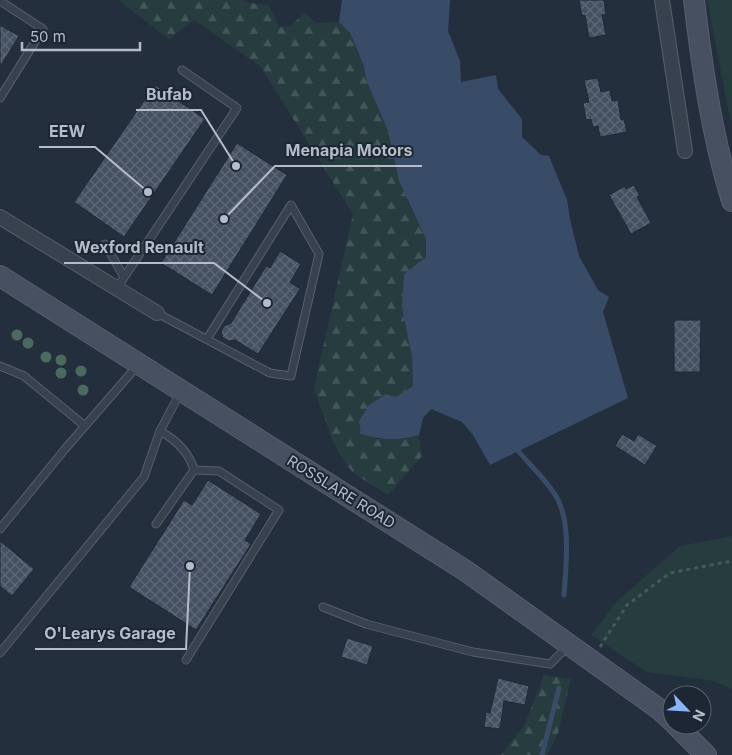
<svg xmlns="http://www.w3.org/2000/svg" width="732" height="755" viewBox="0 0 732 755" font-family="Inter,sans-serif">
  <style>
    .grass { fill: #263c3f }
    .forest { fill: url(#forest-firs) }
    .water { fill: #394c67 }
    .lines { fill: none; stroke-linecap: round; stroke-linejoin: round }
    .stream { stroke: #394c67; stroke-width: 5 }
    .building { fill: url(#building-cross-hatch); stroke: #1f2835 }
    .lane-casing { stroke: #565f6c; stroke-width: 9 }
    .street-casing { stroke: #565f6c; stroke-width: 16 }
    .secondary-casing { stroke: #565f6c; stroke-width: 22 }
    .path { stroke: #44595c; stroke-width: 3; stroke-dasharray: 4 4; stroke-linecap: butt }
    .lane { stroke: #38414e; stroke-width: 7 }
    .street { stroke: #38414e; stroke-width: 14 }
    .secondary { stroke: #465061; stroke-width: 20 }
    .tree { fill: #4b6a5d }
    .labels { text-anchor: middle; stroke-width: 4; stroke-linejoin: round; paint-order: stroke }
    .street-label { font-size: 15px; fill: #b4bcc9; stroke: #1d2633 }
    .leader { fill: none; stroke: #b4bcc9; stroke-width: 2 }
    .callout-dot { fill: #b4bcc9; stroke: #1d2633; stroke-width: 2 }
    .callout-label { font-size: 16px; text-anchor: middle; font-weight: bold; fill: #b4bcc9; stroke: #1d2633; stroke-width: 4; stroke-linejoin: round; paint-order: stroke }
  </style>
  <defs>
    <pattern id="forest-firs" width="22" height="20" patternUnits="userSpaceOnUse" patternTransform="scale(1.25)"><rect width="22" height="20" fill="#263c3f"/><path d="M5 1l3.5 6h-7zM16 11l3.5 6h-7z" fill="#435659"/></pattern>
    <pattern id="building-cross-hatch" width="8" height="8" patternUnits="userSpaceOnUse" patternTransform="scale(1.25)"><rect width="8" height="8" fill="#455162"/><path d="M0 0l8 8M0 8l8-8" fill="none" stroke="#5d6877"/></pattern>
  </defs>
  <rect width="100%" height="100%" fill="#242f3e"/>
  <g class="grass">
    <polygon points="707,0 732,0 732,122 728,109"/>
    <polygon points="732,536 732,689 713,681 647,672 591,635 617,601 680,546"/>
  </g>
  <g class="forest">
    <polygon points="118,0 244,0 250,3 269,5 279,27 290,26 305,13 316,23 339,22 350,33 363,63 367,82 388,131 399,181 426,239 426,257 402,308 412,357 413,386 396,397 376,439 392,438 406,439 419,435 422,456 388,495 353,473 339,453 332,439 314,388 353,214 260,66 194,20 169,39"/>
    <polygon points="544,675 571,679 558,733 547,755 501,755 525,724"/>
  </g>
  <path class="water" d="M342,0H450L448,31L460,61L461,82L496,75L498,89L522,119V137L541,155L549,156L567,200L570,219L579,256L598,290L609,297L603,312L628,398L490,465L473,435L462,422L431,409L423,418L419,435C401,441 380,440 361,434L359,421L369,405L386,394L396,397L413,386L412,357L402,308L404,274L426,257V239L399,181L388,131L367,82L363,63L350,33L339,22Z"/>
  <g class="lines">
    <g class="stream">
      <path d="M519,452C530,465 544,478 554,493C572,518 566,566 564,595"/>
      <polyline points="542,755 559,688"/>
    </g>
  </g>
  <g class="building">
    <polygon points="579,0 604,0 606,14 602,15 606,35 589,38 585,15 582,16"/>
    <polygon points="0,25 19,36 0,67"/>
    <polygon points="598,78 601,92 610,90 612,101 618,100 621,120 624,119 627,132 600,137 598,126 593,127 591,119 586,120 583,103 589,102 584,80"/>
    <polygon points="155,85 205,119 124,237 74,202"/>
    <polygon points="237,143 287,175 212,295 161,263"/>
    <polygon points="634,185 640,196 637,197 651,223 631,234 609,195 625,186 626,189"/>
    <polygon points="280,251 301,264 290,282 300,289 258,354 235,340 229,341 223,338 221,331 224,326 231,323 266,266 270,268"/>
    <polygon points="674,320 701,320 700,372 674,372"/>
    <polygon points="622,434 634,441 638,434 657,446 645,465 615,446"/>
    <polygon points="208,480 261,514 245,540 251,544 196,630 129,587 184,500 192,505"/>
    <polygon points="0,541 34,569 12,596 0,586"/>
    <polygon points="347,638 373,646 367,665 341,657"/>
    <polygon points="498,678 529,686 525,705 504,701 500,729 484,727 486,712 490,713"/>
  </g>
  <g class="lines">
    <defs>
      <g id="lane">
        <polyline points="0,1 43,29 0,98"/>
        <polyline points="105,244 124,277"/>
        <polyline points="117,288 237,108 182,70"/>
        <polyline points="157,313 270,373 291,376 319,254 291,205 207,339"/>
        <polyline points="0,366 24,376 85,426"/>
        <path d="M160,431C176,440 189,452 194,470"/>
        <polyline points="156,524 194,470"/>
        <polyline points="0,529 65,449 138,365"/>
        <polyline points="323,607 366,624 473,652 550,664 567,647"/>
        <polyline points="0,653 144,477 160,431 181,391"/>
        <polyline points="186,660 279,510 219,471 194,470"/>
      </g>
      <g id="street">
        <polyline points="662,0 685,151"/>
        <polyline points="0,217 157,313"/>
      </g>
      <g id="secondary">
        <path d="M694,0C702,67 712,136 732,201"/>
        <polyline points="0,276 466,571 659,709 672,721"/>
        <polyline points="676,725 706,755"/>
      </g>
    </defs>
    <use href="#lane" class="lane-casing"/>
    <use href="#street" class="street-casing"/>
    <use href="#secondary" class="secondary-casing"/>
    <polyline class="path" points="600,647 627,605 670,573 732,561"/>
    <use href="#lane" class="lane"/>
    <use href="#street" class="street"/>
    <use href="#secondary" class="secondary"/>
  </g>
  <g class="tree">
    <circle cx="17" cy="335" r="5.5"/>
    <circle cx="28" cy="343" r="5.5"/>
    <circle cx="46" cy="357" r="5.5"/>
    <circle cx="61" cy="360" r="5.5"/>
    <circle cx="81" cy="371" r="5.5"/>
    <circle cx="61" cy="373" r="5.5"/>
    <circle cx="83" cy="390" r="5.5"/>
  </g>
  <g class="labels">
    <g class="street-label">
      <text transform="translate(341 492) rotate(32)" y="5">ROSSLARE ROAD</text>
    </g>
  </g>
  <path class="leader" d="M236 166L201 110H136M148 192L95 147H39M224 219L275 166H422M267 303L214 263H64M190 566L186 649H35"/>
  <g class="callout-dot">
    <circle cx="236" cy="166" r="5"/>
    <circle cx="148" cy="192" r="5"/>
    <circle cx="224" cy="219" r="5"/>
    <circle cx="267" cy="303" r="5"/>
    <circle cx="190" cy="566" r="5"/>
  </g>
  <g class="callout-label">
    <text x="169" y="100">Bufab</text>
    <text x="67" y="137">EEW</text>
    <text x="349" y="156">Menapia Motors</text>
    <text x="139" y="253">Wexford Renault</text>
    <text x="110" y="639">O'Learys Garage</text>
  </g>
  <g transform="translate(687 710) rotate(115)"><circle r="24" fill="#1d2633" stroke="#59626f"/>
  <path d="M0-4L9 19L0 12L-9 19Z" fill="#8ab4f8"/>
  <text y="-8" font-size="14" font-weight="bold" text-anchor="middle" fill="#b4bcc9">N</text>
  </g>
  <path d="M22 42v8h118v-8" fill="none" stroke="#b4bcc9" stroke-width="2.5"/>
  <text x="30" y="42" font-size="15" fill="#b4bcc9" stroke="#1d2633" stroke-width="4" paint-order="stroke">50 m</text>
</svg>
